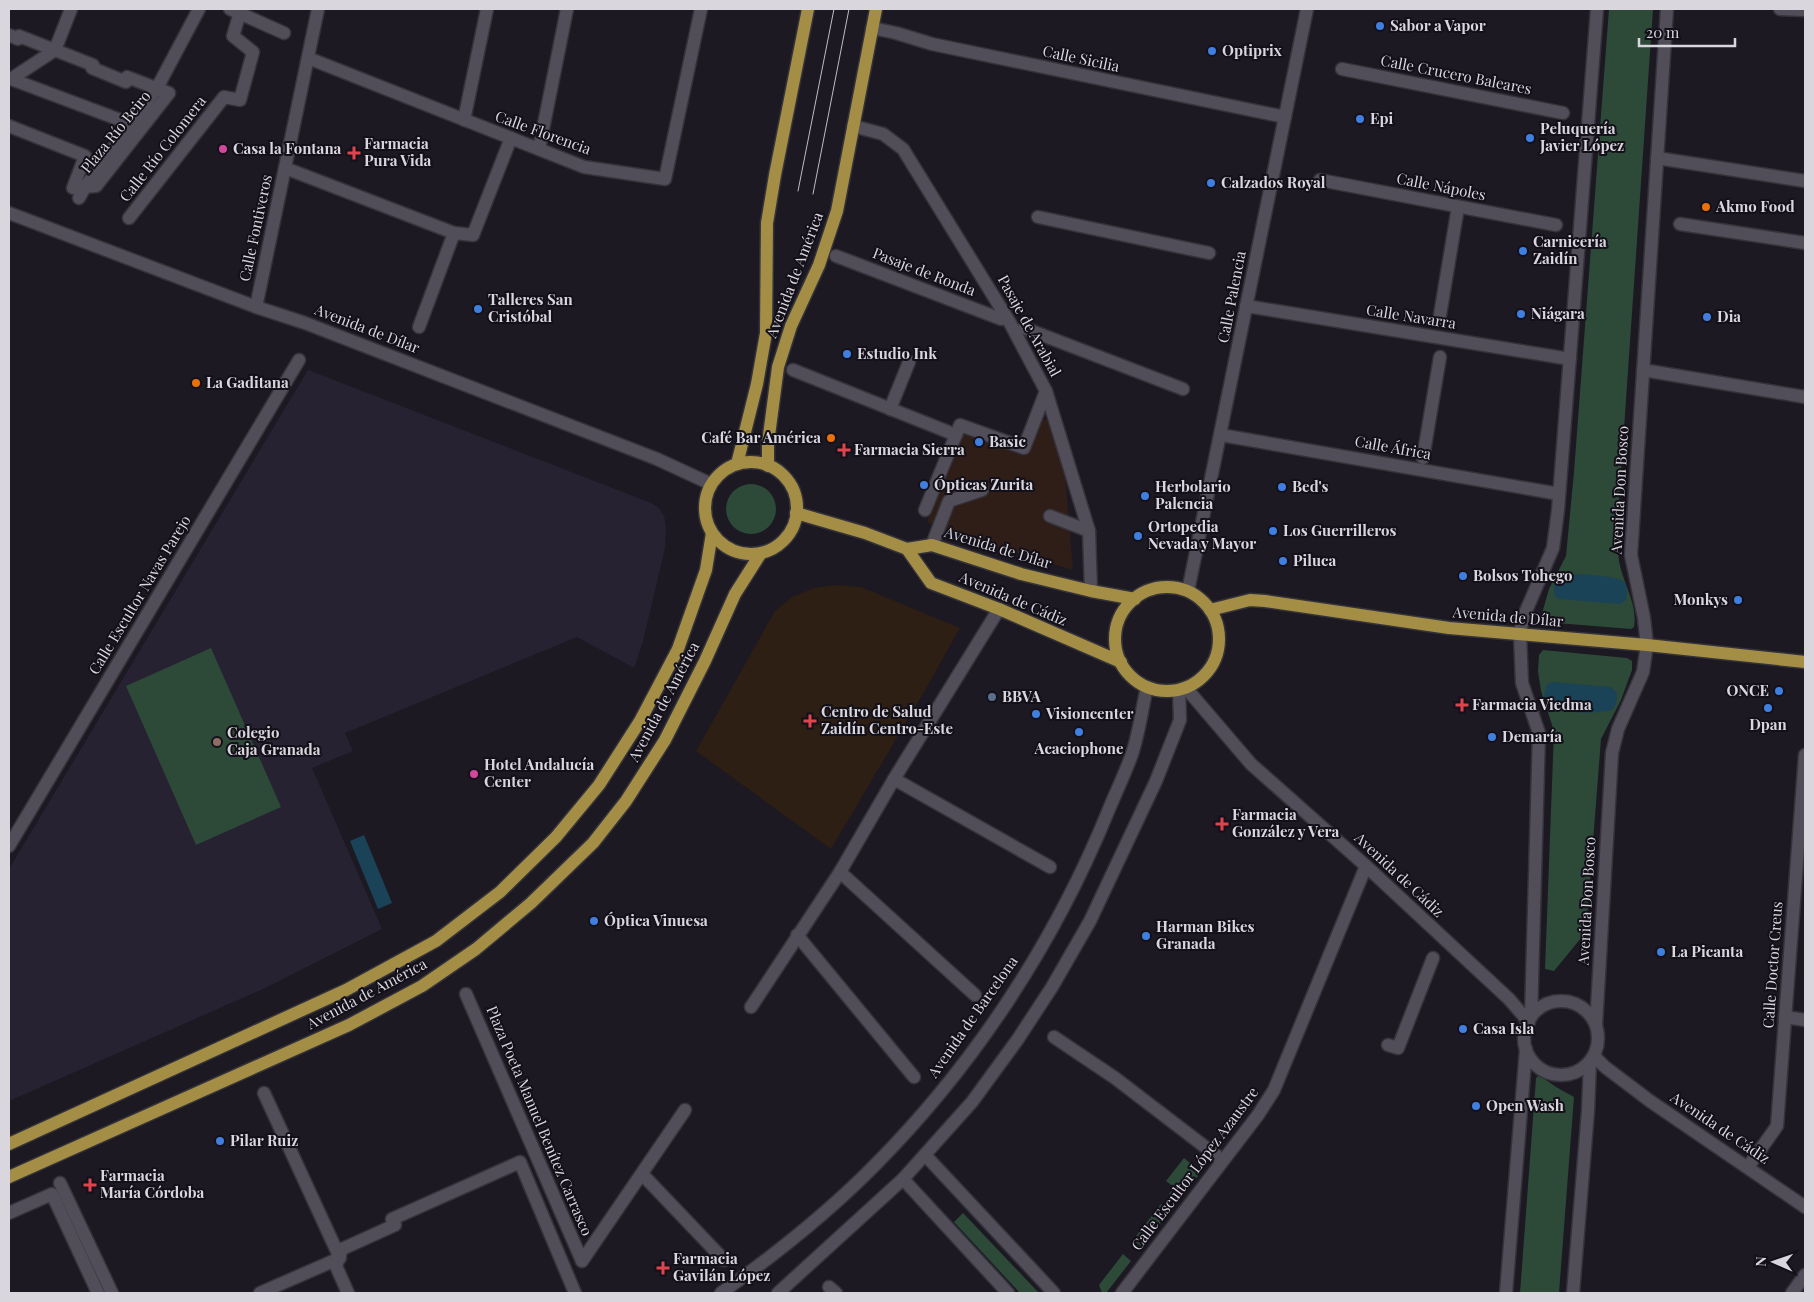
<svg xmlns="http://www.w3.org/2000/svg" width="1814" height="1302" viewBox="0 0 1814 1302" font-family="'Playfair Display',serif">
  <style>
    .commercial { fill: #2f1d18 }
    .built { fill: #272231 }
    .medical { fill: #2d1f13 }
    .green { fill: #2d4938 }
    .water { fill: #1b4357 }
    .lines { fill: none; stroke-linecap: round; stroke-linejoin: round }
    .service-casing { stroke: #35333a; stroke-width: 15 }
    .pedestrian-casing { stroke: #35333a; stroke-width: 15 }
    .minor-casing { stroke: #35333a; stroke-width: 15 }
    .tertiary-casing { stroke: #35333a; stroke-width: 15 }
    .secondary-casing { stroke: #35333a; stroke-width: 15 }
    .primary-casing { stroke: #35333a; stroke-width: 15 }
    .service { stroke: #514e59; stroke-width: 12 }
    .pedestrian { stroke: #514e59; stroke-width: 12 }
    .minor { stroke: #514e59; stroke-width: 12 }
    .tertiary { stroke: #514e59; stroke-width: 12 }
    .secondary { stroke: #514e59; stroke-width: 12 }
    .primary { stroke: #a48e45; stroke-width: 12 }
    .tram { stroke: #bfbcc4; stroke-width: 1 }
    .shop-dot { fill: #3f7fe0; stroke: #131019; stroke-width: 2 }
    .hotel-dot { fill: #d1479c; stroke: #131019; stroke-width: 2 }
    .health-dot { fill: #e0444e; stroke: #131019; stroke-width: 2 }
    .food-dot { fill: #e8710a; stroke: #131019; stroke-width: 2 }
    .service-dot { fill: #5c6f8a; stroke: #131019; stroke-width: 2 }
    .education-dot { fill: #8d6e63; stroke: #131019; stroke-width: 2 }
    .labels { text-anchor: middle; stroke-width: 4; stroke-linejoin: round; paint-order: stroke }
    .poi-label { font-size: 15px; font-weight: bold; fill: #d9d6dd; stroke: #131019; text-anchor: start }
    .street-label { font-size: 15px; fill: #d9d6dd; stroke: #131019 }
  </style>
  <rect width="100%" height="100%" fill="#1c1923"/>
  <polygon class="commercial" points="1042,418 1050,421 1065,473 1073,570 979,542 927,522 965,430 1028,453"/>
  <polygon class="built" points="308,370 651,503 659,508 664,516 666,527 665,548 643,641 634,668 577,637 345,733 353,751 312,768 382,929 263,989 9,1101 9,869"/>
  <polygon class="medical" points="836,585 861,587 960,628 925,690 831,849 696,751 775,611 792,597 814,588"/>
  <g class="green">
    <path d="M1609,9H1653L1619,501L1624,502C1622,517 1617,548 1619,561C1623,584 1638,604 1634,627L1631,629L1544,622L1541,617L1549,589L1566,556L1574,472Z"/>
    <circle cx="751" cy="509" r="25"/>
    <polygon points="211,648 281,807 196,845 126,686"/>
    <polygon points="1543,650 1627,658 1632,661 1632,670 1621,700 1601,739 1586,932 1554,971 1545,969 1554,731 1541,691 1538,671 1539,655"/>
    <polygon points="1539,1075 1556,1087 1574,1097 1559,1293 1520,1293 1536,1078"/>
    <polygon points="1184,1158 1201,1172 1178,1201 1169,1194 1174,1187 1166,1181"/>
    <polygon points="1161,1204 1170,1211 1142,1247 1133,1240"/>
    <polygon points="963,1213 1039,1293 1020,1293 954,1222"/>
    <polygon points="1123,1254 1131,1261 1106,1293 1102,1293 1099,1285"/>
  </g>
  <g class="water">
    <path d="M1579,574C1589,575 1615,576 1623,581C1629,586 1627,594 1626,600L1620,604L1559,599L1554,595V584C1561,577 1570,575 1579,574Z"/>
    <path d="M1552,682L1611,687L1617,693C1617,699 1617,707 1611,710C1608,712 1602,711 1599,712C1579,714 1558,712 1544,697L1546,685Z"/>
    <polygon points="364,835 392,903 378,909 350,841"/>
  </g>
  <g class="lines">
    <defs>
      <g id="service">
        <polyline points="1050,516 1089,531"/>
        <polyline points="932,545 949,501 982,490"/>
      </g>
      <g id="pedestrian">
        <polyline points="230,9 284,33"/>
        <polyline points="1780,9 1805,10"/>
        <polyline points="9,35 18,39 19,36 93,65 92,68 126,82 127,77 169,93 96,186 73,188 85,156 9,126"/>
        <polyline points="1342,69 1563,113"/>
        <polyline points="11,79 131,124"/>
        <polyline points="11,79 55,50 71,9"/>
        <polyline points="1320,180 1556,225"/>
        <polyline points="79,198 85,187 157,88 199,9"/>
        <polyline points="1038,217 1209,253"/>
        <polyline points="129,218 224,97 240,100 253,52 233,36 241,9"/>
        <polyline points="1680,224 1805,243"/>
        <polyline points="836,256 1001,319"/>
        <polyline points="1439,321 1458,207"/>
        <polyline points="419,327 454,233 473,235 511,138"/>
        <polyline points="1024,328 1183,389"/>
        <polyline points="793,370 956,435"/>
        <polyline points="890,409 909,362"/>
        <polyline points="1423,458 1440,357"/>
        <polyline points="925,510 960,425 1024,448 1046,391"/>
        <polyline points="894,779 1050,867"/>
        <polyline points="9,846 299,360"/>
        <polyline points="840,872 975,995"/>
        <polyline points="797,935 914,1077"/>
        <polyline points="466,994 582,1261"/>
        <polyline points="751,1007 840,872 894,779 999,609"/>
        <polyline points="1054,1037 1115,1078 1217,1156"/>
        <polyline points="1388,1045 1398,1048 1433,958"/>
        <polyline points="642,1174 724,1260"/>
        <polyline points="60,1183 112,1293"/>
        <polyline points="9,1213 52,1194 98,1293"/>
        <polyline points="582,1261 685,1110"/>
        <polyline points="829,1287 836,1293"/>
        <polyline points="260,1293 340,1258 264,1093"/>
        <polyline points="348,1293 336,1266 342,1249 395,1225 392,1219 520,1162 575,1293"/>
        <polyline points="1792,1293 1805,1275"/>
      </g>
      <g id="minor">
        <polyline points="872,28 896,33 932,44 1285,117"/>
        <polyline points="308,58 584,167 665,179 701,9"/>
        <polyline points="464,120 487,9"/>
        <polyline points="853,126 883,134 903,149 1010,323 1046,391 1089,531 1091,591"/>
        <polyline points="539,149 567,9"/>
        <polyline points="1657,158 1805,181"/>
        <polyline points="285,168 454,233"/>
        <polyline points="1246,306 1570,359"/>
        <polyline points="1643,370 1805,397"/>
        <polyline points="1221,435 1559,494"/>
        <polyline points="1785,1017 1805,1020"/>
        <polyline points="926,1156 1054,1293"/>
        <polyline points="1748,1167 1777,1126 1805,755"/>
        <polyline points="903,1179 1008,1293"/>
        <polyline points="1122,1293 1258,1115 1274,1090 1366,866"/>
      </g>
      <polyline id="tertiary" points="256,307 318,9"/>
      <g id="secondary">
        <polyline points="9,213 256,307 305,323 657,459 711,484"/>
        <polyline points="1188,591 1307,9"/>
        <polyline points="1186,688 1251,764 1366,866 1509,999 1529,1022"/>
        <circle cx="1561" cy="1038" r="37"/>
        <polyline points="1531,1017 1539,733 1522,683 1520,634 1523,618 1553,548 1558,510 1597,9"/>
        <polyline points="1596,1025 1612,753 1618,729 1643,672 1647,645 1644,618 1631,555 1667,9"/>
        <polyline points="1594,1056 1605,1067 1650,1101 1805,1207"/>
        <path d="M721,1293C776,1254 829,1212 876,1164C975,1064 1054,943 1107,814C1115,794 1125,774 1132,754C1139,733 1142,709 1147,687"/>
        <polyline points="778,1293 903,1179 972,1102 1018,1039 1052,987 1090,921 1156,781 1180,720 1179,690"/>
        <polyline points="1506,1293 1526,1049"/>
        <polyline points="1573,1293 1588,1111 1590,1062"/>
      </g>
      <g id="primary">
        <circle cx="751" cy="508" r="46"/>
        <polyline points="737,464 757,384 766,333 767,223 775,175 808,9"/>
        <polyline points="768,466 768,443 778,367 791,326 819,265 837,211 876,9"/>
        <polyline points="796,513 865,533 907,549 932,545 1021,574 1091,591 1135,599"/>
        <polyline points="907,549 931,583 999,609 1121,662"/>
        <circle cx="1167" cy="639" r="52"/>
        <polyline points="1210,610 1250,600 1265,601 1449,628 1647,645 1805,662"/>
        <polyline points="9,1144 346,990 436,941 500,892 556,837 599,785 640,721 678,649 706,570 712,533"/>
        <polyline points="9,1177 349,1025 422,986 476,949 531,903 593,843 626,801 665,740 705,661 735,594 761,553"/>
      </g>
    </defs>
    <use href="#service" class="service-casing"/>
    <use href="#pedestrian" class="pedestrian-casing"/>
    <use href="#minor" class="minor-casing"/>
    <use href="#tertiary" class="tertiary-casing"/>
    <use href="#secondary" class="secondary-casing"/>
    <use href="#primary" class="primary-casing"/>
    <use href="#service" class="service"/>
    <use href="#pedestrian" class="pedestrian"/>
    <use href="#minor" class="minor"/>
    <use href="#tertiary" class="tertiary"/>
    <use href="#secondary" class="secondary"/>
    <use href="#primary" class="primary"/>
    <g class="tram">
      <polyline points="798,191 834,9"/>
      <polyline points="813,194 849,9"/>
    </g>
  </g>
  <g class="shop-dot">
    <circle cx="1380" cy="26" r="5"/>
    <circle cx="1212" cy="51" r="5"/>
    <circle cx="1360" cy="119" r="5"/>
    <circle cx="1530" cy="138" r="5"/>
    <circle cx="1211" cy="183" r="5"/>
    <circle cx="1523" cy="251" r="5"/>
    <circle cx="478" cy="309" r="5"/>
    <circle cx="1521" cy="314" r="5"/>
    <circle cx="1707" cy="317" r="5"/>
    <circle cx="847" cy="354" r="5"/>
    <circle cx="979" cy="442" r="5"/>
    <circle cx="924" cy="485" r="5"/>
    <circle cx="1282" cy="487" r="5"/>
    <circle cx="1145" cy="496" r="5"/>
    <circle cx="1273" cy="531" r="5"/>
    <circle cx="1138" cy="536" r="5"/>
    <circle cx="1283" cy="561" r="5"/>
    <circle cx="1463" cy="576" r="5"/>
    <circle cx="1738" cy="600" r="5"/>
    <circle cx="1779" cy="691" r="5"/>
    <circle cx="1768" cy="708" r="5"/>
    <circle cx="1036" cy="714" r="5"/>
    <circle cx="1079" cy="732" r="5"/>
    <circle cx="1492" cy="737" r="5"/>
    <circle cx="594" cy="921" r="5"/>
    <circle cx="1146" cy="936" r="5"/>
    <circle cx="1661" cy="952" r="5"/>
    <circle cx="1463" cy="1029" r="5"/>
    <circle cx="1476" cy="1106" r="5"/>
    <circle cx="220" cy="1141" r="5"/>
  </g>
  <g class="hotel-dot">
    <circle cx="223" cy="149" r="5"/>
    <circle cx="474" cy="774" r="5"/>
  </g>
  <g class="health-dot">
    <path d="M351.5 145.5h5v5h5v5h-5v5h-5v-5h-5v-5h5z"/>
    <path d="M841.5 442.5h5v5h5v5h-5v5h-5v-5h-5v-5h5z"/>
    <path d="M1459.5 697.5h5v5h5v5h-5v5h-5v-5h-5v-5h5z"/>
    <path d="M807.5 713.5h5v5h5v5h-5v5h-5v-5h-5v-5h5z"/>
    <path d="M1219.5 816.5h5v5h5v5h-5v5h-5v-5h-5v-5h5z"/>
    <path d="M87.5 1177.5h5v5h5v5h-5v5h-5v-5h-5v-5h5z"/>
    <path d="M660.5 1260.5h5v5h5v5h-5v5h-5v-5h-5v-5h5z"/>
  </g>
  <g class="food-dot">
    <circle cx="1706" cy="207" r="5"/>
    <circle cx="196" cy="383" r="5"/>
    <circle cx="831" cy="438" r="5"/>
  </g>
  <circle class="service-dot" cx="992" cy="697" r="5"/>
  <circle class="education-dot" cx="217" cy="742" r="5"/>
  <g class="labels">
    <g class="poi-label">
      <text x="1390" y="31">Sabor a Vapor</text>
      <text x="1222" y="56">Optiprix</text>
      <text x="1370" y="124">Epi</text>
      <text x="1540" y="134">Peluquería<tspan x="1540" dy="17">Javier López</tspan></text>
      <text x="364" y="149">Farmacia<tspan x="364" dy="17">Pura Vida</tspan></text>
      <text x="233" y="154">Casa la Fontana</text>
      <text x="1221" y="188">Calzados Royal</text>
      <text x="1716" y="212">Akmo Food</text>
      <text x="1533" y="247">Carnicería<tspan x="1533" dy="17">Zaidín</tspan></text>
      <text x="488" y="305">Talleres San<tspan x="488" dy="17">Cristóbal</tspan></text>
      <text x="1531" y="319">Niágara</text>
      <text x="1717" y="322">Dia</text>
      <text x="857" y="359">Estudio Ink</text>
      <text x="206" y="388">La Gaditana</text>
      <text x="821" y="443" text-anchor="end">Café Bar América</text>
      <text x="989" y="447">Basic</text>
      <text x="854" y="455">Farmacia Sierra</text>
      <text x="934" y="490">Ópticas Zurita</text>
      <text x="1155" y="492">Herbolario<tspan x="1155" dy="17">Palencia</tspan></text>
      <text x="1292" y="492">Bed's</text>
      <text x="1148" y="532">Ortopedia<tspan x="1148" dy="17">Nevada y Mayor</tspan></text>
      <text x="1283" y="536">Los Guerrilleros</text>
      <text x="1293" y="566">Piluca</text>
      <text x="1473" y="581">Bolsos Tohego</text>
      <text x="1728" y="605" text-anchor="end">Monkys</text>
      <text x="1769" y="696" text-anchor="end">ONCE</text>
      <text x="1002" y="702">BBVA</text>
      <text x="1472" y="710">Farmacia Viedma</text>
      <text x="821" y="717">Centro de Salud<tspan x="821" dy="17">Zaidín Centro-Este</tspan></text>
      <text x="1046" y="719">Visioncenter</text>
      <text x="1768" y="730" text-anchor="middle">Dpan</text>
      <text x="227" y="738">Colegio<tspan x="227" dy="17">Caja Granada</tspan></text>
      <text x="1502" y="742">Demaría</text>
      <text x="1079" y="754" text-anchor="middle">Acaciophone</text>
      <text x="484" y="770">Hotel Andalucía<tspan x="484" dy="17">Center</tspan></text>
      <text x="1232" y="820">Farmacia<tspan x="1232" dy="17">González y Vera</tspan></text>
      <text x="604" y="926">Óptica Vinuesa</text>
      <text x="1156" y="932">Harman Bikes<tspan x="1156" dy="17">Granada</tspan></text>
      <text x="1671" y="957">La Picanta</text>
      <text x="1473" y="1034">Casa Isla</text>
      <text x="1486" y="1111">Open Wash</text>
      <text x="230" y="1146">Pilar Ruiz</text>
      <text x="100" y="1181">Farmacia<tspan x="100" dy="17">María Córdoba</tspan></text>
      <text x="673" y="1264">Farmacia<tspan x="673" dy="17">Gavilán López</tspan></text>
    </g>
    <g class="street-label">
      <text transform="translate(1081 59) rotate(12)" y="5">Calle Sicilia</text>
      <text transform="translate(1456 75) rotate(11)" y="5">Calle Crucero Baleares</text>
      <text transform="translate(116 132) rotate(-51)" y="5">Plaza Río Beiro</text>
      <text transform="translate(543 133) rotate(20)" y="5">Calle Florencia</text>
      <text transform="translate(163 149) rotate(-52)" y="5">Calle Río Colomera</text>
      <text transform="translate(1441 187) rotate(11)" y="5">Calle Nápoles</text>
      <text transform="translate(256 228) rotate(-78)" y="5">Calle Fontiveros</text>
      <text transform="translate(924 272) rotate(21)" y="5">Pasaje de Ronda</text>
      <text transform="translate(795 275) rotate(-69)" y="5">Avenida de América</text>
      <text transform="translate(1232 297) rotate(-79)" y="5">Calle Palencia</text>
      <text transform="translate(1411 317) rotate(9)" y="5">Calle Navarra</text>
      <text transform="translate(1029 326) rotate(61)" y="5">Pasaje de Arabial</text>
      <text transform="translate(367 329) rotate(21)" y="5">Avenida de Dílar</text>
      <text transform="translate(1393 448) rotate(10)" y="5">Calle África</text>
      <text transform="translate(1620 490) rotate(-87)" y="5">Avenida Don Bosco</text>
      <text transform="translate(998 548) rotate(17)" y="5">Avenida de Dílar</text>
      <text transform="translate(140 595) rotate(-59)" y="5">Calle Escultor Navas Parejo</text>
      <text transform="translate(1013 599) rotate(23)" y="5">Avenida de Cádiz</text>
      <text transform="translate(1508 617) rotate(5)" y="5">Avenida de Dílar</text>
      <text transform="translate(664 702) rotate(-62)" y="5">Avenida de América</text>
      <text transform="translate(1399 875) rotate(43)" y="5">Avenida de Cádiz</text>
      <text transform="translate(1587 901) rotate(-87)" y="5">Avenida Don Bosco</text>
      <text transform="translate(1773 965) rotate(-86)" y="5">Calle Doctor Creus</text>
      <text transform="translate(367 994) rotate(-28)" y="5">Avenida de América</text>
      <text transform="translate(973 1017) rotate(-55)" y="5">Avenida de Barcelona</text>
      <text transform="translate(539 1121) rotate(67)" y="5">Plaza Poeta Manuel Benítez Carrasco</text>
      <text transform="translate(1720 1128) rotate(34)" y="5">Avenida de Cádiz</text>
      <text transform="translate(1195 1169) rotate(-53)" y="5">Calle Escultor López Azaustre</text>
    </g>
  </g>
  <rect width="1814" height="1302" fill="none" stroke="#d9d6dd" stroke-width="20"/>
  <g transform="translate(1774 1262) rotate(272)" stroke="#131019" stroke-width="4" paint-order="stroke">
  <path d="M0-4L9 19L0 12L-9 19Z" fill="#d9d6dd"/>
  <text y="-8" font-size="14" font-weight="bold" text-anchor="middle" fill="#d9d6dd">N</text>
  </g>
  <path d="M1639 38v8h96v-8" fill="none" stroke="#d9d6dd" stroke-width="2.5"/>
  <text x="1646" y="38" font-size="15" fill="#d9d6dd" stroke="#131019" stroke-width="4" paint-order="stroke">20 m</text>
</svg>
